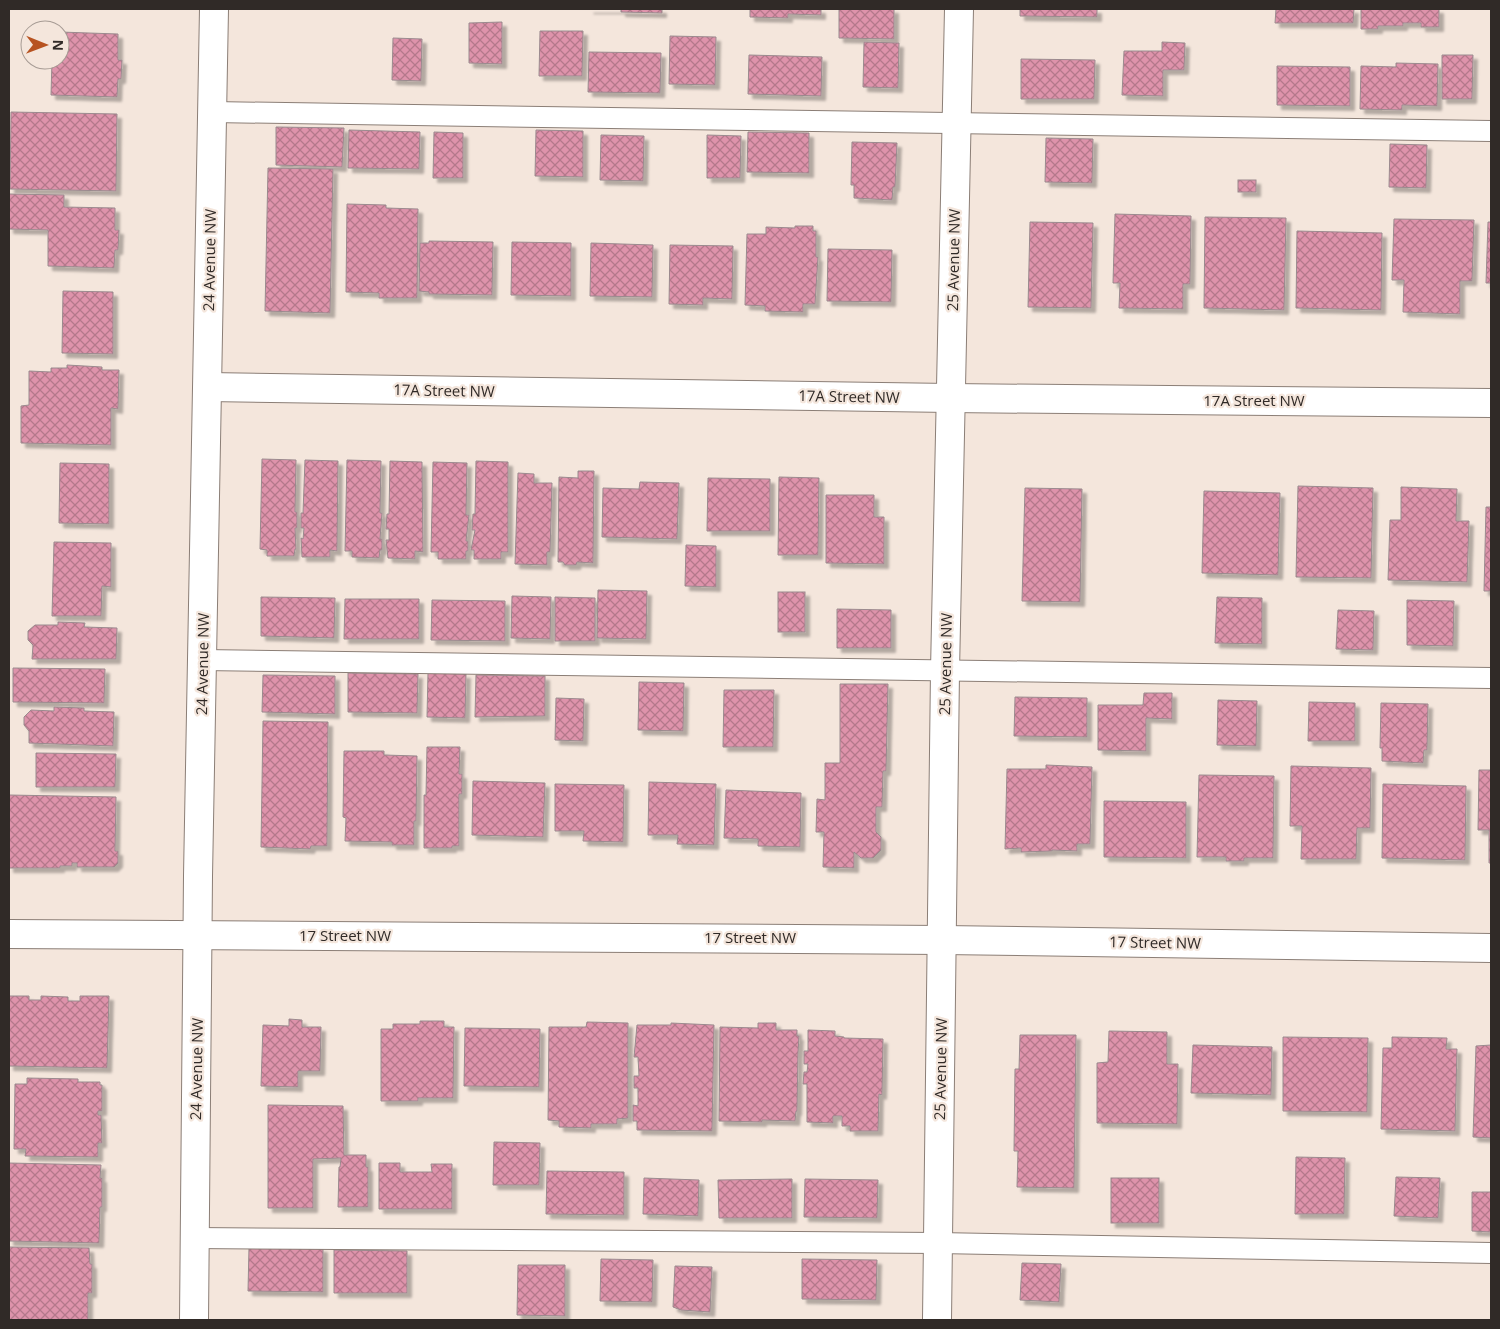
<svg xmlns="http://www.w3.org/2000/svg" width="1500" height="1329" viewBox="0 0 1500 1329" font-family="'Open Sans',sans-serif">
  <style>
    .building { fill: url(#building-cross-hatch); stroke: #9a8a8e; filter: url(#shadow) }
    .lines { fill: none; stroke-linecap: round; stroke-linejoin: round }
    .lane-casing { stroke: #8b7e76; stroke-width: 22 }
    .street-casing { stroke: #8b7e76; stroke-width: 30 }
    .secondary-casing { stroke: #8b7e76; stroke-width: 30 }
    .lane { stroke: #fff; stroke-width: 20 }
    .street { stroke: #fff; stroke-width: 28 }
    .secondary { stroke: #fff; stroke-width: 28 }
    .labels { text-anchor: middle; stroke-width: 4.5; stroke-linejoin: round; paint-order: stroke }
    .street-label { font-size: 15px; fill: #302a27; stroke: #f4e6dc }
  </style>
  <defs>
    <pattern id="building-cross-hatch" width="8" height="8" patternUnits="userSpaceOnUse" patternTransform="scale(1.25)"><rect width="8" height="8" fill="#de93ab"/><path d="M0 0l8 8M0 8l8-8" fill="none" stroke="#b4788b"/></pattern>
    <filter id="shadow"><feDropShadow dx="4.5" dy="4.5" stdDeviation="1" flood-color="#0004"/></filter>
  </defs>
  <rect width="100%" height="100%" fill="#f4e6dc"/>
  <g class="building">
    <polygon points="589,9 662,9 662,13 621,12 621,9"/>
    <polygon points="750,9 821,9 821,15 788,14 788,18 750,17"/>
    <polygon points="839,9 894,9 894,39 839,38"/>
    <polygon points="1020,9 1097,9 1097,17 1020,16"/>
    <polygon points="1276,9 1354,9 1353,23 1275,23"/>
    <polygon points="1361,9 1439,9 1439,27 1421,27 1421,23 1403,23 1403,26 1378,26 1378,29 1361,29"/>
    <polygon points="502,22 502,64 469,63 469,23"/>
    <polygon points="540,31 583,31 582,76 539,76"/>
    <polygon points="60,32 118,34 118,60 122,60 121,79 118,79 117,97 51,95 52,60 60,60"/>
    <polygon points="670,36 716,37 715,85 669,84"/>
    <polygon points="393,38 422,39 421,81 392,80"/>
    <polygon points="864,42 899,43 898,88 863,87"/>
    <polygon points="1162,42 1185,43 1184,70 1163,70 1163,96 1122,95 1124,51 1162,51"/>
    <polygon points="589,52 661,53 660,93 588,92"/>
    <polygon points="749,55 822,57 821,96 748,94"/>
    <polygon points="1442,55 1473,55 1472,99 1442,99"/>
    <polygon points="1021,59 1095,60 1094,99 1021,99"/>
    <polygon points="1396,63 1438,64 1437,106 1402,105 1402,110 1360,109 1361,66 1396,67"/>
    <polygon points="1277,66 1350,67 1350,106 1277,105"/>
    <polygon points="11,112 117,114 116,191 10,189"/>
    <polygon points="276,127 344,128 342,167 276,165"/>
    <polygon points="349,130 420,132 419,169 348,168"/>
    <polygon points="536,130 583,131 583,177 535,176"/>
    <polygon points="434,132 463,133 463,178 433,178"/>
    <polygon points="748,132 809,133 809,173 747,172"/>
    <polygon points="601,135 644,136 643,181 600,180"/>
    <polygon points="707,135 741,136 740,178 707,178"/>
    <polygon points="1046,138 1093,139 1092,183 1045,182"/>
    <polygon points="852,142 897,143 895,187 893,187 892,200 854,198 854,185 851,185"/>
    <polygon points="1390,144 1427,145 1426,188 1389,187"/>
    <polygon points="268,168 333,169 330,313 265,311"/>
    <rect x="1238" y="180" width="18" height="12"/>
    <polygon points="9,194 64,195 64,207 115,208 115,230 119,230 118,250 115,250 114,268 48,266 48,230 9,229"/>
    <polygon points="347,204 386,205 386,208 418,209 417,298 379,298 379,293 346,292"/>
    <polygon points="1115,214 1191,216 1190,284 1183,284 1183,309 1119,308 1120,283 1113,283"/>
    <polygon points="1205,217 1286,218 1284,310 1204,308"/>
    <polygon points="1394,219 1474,220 1472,281 1460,281 1460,314 1403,312 1404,280 1392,280"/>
    <polygon points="1030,222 1093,223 1091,308 1028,307"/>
    <polygon points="1488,222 1491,222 1491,283 1486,283"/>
    <polygon points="795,226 813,226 813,231 816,231 816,257 818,257 815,304 803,304 803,312 765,311 765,306 745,305 747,234 766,234 766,227 795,228"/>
    <polygon points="1297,231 1382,233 1381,310 1296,308"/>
    <polygon points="429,241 493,242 492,295 429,294 429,292 419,291 420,243 429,243"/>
    <polygon points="512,242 571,243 571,296 511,295"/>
    <polygon points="591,243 653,245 652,297 590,296"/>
    <polygon points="670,245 733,246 732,299 703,298 703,305 669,304"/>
    <polygon points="828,249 892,250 891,302 827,301"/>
    <polygon points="63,291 113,292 113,354 62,353"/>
    <polygon points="67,365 102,367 102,370 119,370 118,409 111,408 111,445 21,443 21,406 29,405 29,371 51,372 51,368 67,368"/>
    <polygon points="262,459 296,460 295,512 297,512 297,528 295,528 296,549 295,549 294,556 267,556 267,550 260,549"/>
    <polygon points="305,460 338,461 337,551 330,550 330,557 302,557 301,538 303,539 304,528 301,528 301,513 303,513"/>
    <polygon points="347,460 381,461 380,513 382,513 380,539 382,539 382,550 380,550 379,558 352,557 352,551 345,551"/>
    <polygon points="390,461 422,462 423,552 415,551 415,559 388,558 386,540 389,540 389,529 386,529 387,514 389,514"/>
    <polygon points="476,461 508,462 508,552 501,552 501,559 474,559 474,550 471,550 475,530 472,530 473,514 475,514"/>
    <polygon points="433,462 467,463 466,515 469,515 466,541 468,541 468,551 466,551 466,559 438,559 438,552 431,552"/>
    <polygon points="60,463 109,464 109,524 59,523"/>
    <polygon points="578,471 594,471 593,563 577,562 576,565 565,565 563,562 558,562 559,477 578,478"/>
    <polygon points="518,473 534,474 534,483 552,483 550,552 547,552 547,565 515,564"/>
    <polygon points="779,477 819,478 818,555 778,555"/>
    <polygon points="708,478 770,479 770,531 707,531"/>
    <polygon points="640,482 679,483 677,539 602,537 603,488 639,489"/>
    <polygon points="1298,486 1373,488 1371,578 1296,577"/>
    <polygon points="1401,487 1457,489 1456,521 1469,521 1467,582 1388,580 1390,520 1401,520"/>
    <polygon points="1025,488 1082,489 1080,602 1022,601"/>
    <polygon points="1204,491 1280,493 1278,575 1202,573"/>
    <polygon points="826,495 874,495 874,517 884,517 884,564 826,563"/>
    <polygon points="1486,507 1491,507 1491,591 1484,591"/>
    <polygon points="54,542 111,543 111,587 102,586 101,616 52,616"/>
    <polygon points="686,545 716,546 716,587 685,586"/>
    <polygon points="598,590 647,591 646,639 597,638"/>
    <rect x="778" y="592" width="27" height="40"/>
    <polygon points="512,596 551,597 550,639 511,638"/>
    <polygon points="261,597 335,598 334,638 261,636"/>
    <polygon points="555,597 595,598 595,641 555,641"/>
    <polygon points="1217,597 1262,598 1262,644 1215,643"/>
    <polygon points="345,599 419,599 419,639 344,639"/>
    <polygon points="432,600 505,601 505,641 431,640"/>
    <polygon points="1407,600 1454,601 1453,646 1407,645"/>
    <polygon points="837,609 891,610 891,648 837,648"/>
    <polygon points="1338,610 1374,611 1373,650 1336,649"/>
    <polygon points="58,622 85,623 84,627 117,628 116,659 32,659 33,645 28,640 28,631 35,625 58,625"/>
    <polygon points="13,668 105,669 104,703 13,702"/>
    <polygon points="348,673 418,674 417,713 348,712"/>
    <polygon points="428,673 466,674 465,718 427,717"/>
    <polygon points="263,675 335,676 335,714 262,712"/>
    <polygon points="476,675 545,676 545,716 475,717"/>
    <polygon points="639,682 684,683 683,731 638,730"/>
    <polygon points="840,684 888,684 886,771 883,771 882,807 876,807 876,832 881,837 881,850 873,858 861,858 854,852 854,868 823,867 824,832 816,832 817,799 825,800 825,763 840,763"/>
    <polygon points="724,690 774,690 773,747 723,747"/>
    <polygon points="1144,693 1172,693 1172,719 1146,718 1146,751 1098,750 1098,705 1143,705"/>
    <polygon points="1015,697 1087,698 1087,737 1014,736"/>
    <polygon points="556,698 584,699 583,741 555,740"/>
    <polygon points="1218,700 1257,701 1256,746 1217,745"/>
    <polygon points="1309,702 1355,703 1355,741 1308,741"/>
    <polygon points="1381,703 1428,704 1427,750 1424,750 1423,763 1382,761 1382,748 1380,748"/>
    <polygon points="54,707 84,708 84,711 114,712 113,746 29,743 29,731 24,725 24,717 31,710 54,711"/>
    <polygon points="263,721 328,722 327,846 311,846 310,849 261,847"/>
    <polygon points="427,747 460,747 459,774 462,774 462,794 459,794 459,846 452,846 452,848 424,848 424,795 426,795"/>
    <polygon points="344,751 384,751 384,755 417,756 416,821 414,821 414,845 392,845 392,842 345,841 346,818 343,817"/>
    <polygon points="36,753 116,754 115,787 36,787"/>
    <polygon points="1046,765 1092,767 1090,844 1077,844 1077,851 1052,850 1052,851 1021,852 1021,848 1005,849 1007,769 1046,769"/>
    <polygon points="1291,766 1371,768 1370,828 1357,828 1356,859 1301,859 1302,826 1290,826"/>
    <polygon points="1479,770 1491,770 1491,863 1489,863 1489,830 1478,830"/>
    <polygon points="1199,775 1274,776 1273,858 1244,858 1244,861 1226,861 1226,857 1197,857"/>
    <polygon points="473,781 545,783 543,837 472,835"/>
    <polygon points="649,782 716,784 714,845 677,844 678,835 648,835"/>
    <polygon points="555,784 624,785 623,842 583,841 584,831 555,831"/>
    <polygon points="1383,784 1466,786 1465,860 1382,858"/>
    <polygon points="726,790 801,793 800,847 758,846 758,839 724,838"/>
    <polygon points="9,795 116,797 115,851 118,851 118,863 114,867 77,867 77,863 72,863 72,866 60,866 60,868 9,868"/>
    <polygon points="1104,801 1186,802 1186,858 1104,857"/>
    <polygon points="9,996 29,996 29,1000 41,1000 41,996 68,997 68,1001 80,1001 80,996 109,996 107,1068 9,1066"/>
    <polygon points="289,1019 302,1020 302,1027 321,1027 320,1071 298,1071 298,1087 261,1086 263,1025 289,1026"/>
    <polygon points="420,1021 444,1021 444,1027 454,1027 453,1098 418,1098 418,1101 381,1101 381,1029 393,1029 393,1024 420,1024"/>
    <polygon points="587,1022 628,1023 628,1118 617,1119 617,1124 591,1124 591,1128 559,1127 559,1121 548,1120 549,1027 586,1027"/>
    <polygon points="671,1023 714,1025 712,1131 637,1130 637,1121 633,1121 633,1105 638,1106 638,1088 634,1088 634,1076 639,1076 638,1057 634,1057 637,1025 671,1025"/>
    <polygon points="758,1023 776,1023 776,1030 797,1030 797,1036 799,1036 798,1053 797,1111 796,1111 795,1121 762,1120 762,1122 719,1121 720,1027 758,1028"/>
    <polygon points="465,1028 540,1029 539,1087 464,1086"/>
    <polygon points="808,1030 835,1031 835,1036 844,1037 844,1038 883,1039 882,1095 879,1094 878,1131 850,1131 850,1126 842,1126 842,1116 833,1116 833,1123 807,1122 807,1084 803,1084 804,1072 807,1072 808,1064 804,1064 804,1051 808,1051"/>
    <polygon points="1109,1031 1167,1032 1167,1064 1178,1064 1177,1124 1097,1123 1097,1063 1108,1062"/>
    <polygon points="1020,1035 1076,1035 1074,1188 1017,1187 1018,1151 1014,1151 1015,1069 1019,1069"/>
    <polygon points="1283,1037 1368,1038 1367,1112 1283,1111"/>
    <polygon points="1392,1037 1447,1038 1446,1049 1457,1049 1455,1131 1381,1129 1383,1048 1392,1048"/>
    <polygon points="1193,1045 1272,1047 1271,1095 1191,1093"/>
    <polygon points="1491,1045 1491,1138 1473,1137 1476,1046"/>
    <polygon points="27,1078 78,1079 78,1082 100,1082 100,1085 102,1085 102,1111 98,1111 98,1115 101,1115 102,1143 98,1143 98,1157 25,1156 26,1149 14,1149 15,1084 27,1084"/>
    <polygon points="268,1105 343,1106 344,1155 366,1155 366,1167 368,1167 368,1207 338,1207 339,1167 340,1167 341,1158 313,1159 313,1208 268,1208"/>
    <polygon points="494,1142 540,1143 539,1185 493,1185"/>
    <polygon points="1296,1157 1345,1158 1344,1214 1295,1214"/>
    <polygon points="9,1163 101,1165 100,1178 102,1178 102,1207 100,1207 99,1243 9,1241"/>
    <polygon points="379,1163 400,1163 400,1172 432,1172 431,1164 452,1164 452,1209 379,1209"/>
    <polygon points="547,1171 624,1172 624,1215 546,1214"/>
    <polygon points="1396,1177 1440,1178 1438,1218 1394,1216"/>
    <polygon points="644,1178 699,1180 698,1216 643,1214"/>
    <rect x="1111" y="1178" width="48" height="45"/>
    <polygon points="792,1179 792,1218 719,1218 718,1180"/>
    <polygon points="805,1179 878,1180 877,1218 804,1217"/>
    <polygon points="1472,1192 1491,1192 1491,1232 1472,1231"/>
    <polygon points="9,1247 89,1248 90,1264 92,1264 92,1293 88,1293 88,1320 9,1320"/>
    <polygon points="249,1247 323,1248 323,1292 248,1291"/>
    <polygon points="334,1250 407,1251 407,1293 334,1293"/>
    <polygon points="601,1259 653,1260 652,1302 600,1301"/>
    <polygon points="802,1259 877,1260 876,1300 802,1299"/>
    <polygon points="1022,1263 1061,1264 1059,1302 1020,1300"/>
    <polygon points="518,1265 565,1265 565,1316 517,1315"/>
    <polygon points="675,1266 712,1267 710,1312 681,1310 673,1307"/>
  </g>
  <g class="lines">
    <defs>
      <g id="lane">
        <polyline points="213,112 1491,131"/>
        <polyline points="203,660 1491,678"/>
        <polyline points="195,1238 938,1243 1491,1253"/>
      </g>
      <g id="street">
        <polyline points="208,387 950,398 1491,403"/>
        <polyline points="9,934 943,940 1491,948"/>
        <polyline points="937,1320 945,671 959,9"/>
      </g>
      <polyline id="secondary" points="194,1320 198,876 214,9"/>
    </defs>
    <use href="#lane" class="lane-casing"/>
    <use href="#street" class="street-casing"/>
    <use href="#secondary" class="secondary-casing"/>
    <use href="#lane" class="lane"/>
    <use href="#street" class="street"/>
    <use href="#secondary" class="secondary"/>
  </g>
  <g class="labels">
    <g class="street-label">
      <text transform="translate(210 260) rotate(-89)" y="5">24 Avenue NW</text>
      <text transform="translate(954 260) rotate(-89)" y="5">25 Avenue NW</text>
      <text transform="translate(444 391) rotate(1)" y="5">17A Street NW</text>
      <text transform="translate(849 397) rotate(1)" y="5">17A Street NW</text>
      <text x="1254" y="406">17A Street NW</text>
      <text transform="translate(203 664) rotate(-89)" y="5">24 Avenue NW</text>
      <text transform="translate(946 664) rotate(-89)" y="5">25 Avenue NW</text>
      <text x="345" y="941">17 Street NW</text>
      <text x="750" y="943">17 Street NW</text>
      <text transform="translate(1155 943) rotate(1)" y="5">17 Street NW</text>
      <text transform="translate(197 1069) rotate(-89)" y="5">24 Avenue NW</text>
      <text transform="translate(941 1069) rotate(-89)" y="5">25 Avenue NW</text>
    </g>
  </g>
  <rect width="1500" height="1329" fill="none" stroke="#302a27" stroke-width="20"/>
  <g transform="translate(45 45) rotate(91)"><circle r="24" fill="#f4e6dc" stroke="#a69b94"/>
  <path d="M0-4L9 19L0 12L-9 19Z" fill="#b75321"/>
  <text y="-8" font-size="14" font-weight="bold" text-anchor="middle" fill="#302a27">N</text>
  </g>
</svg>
